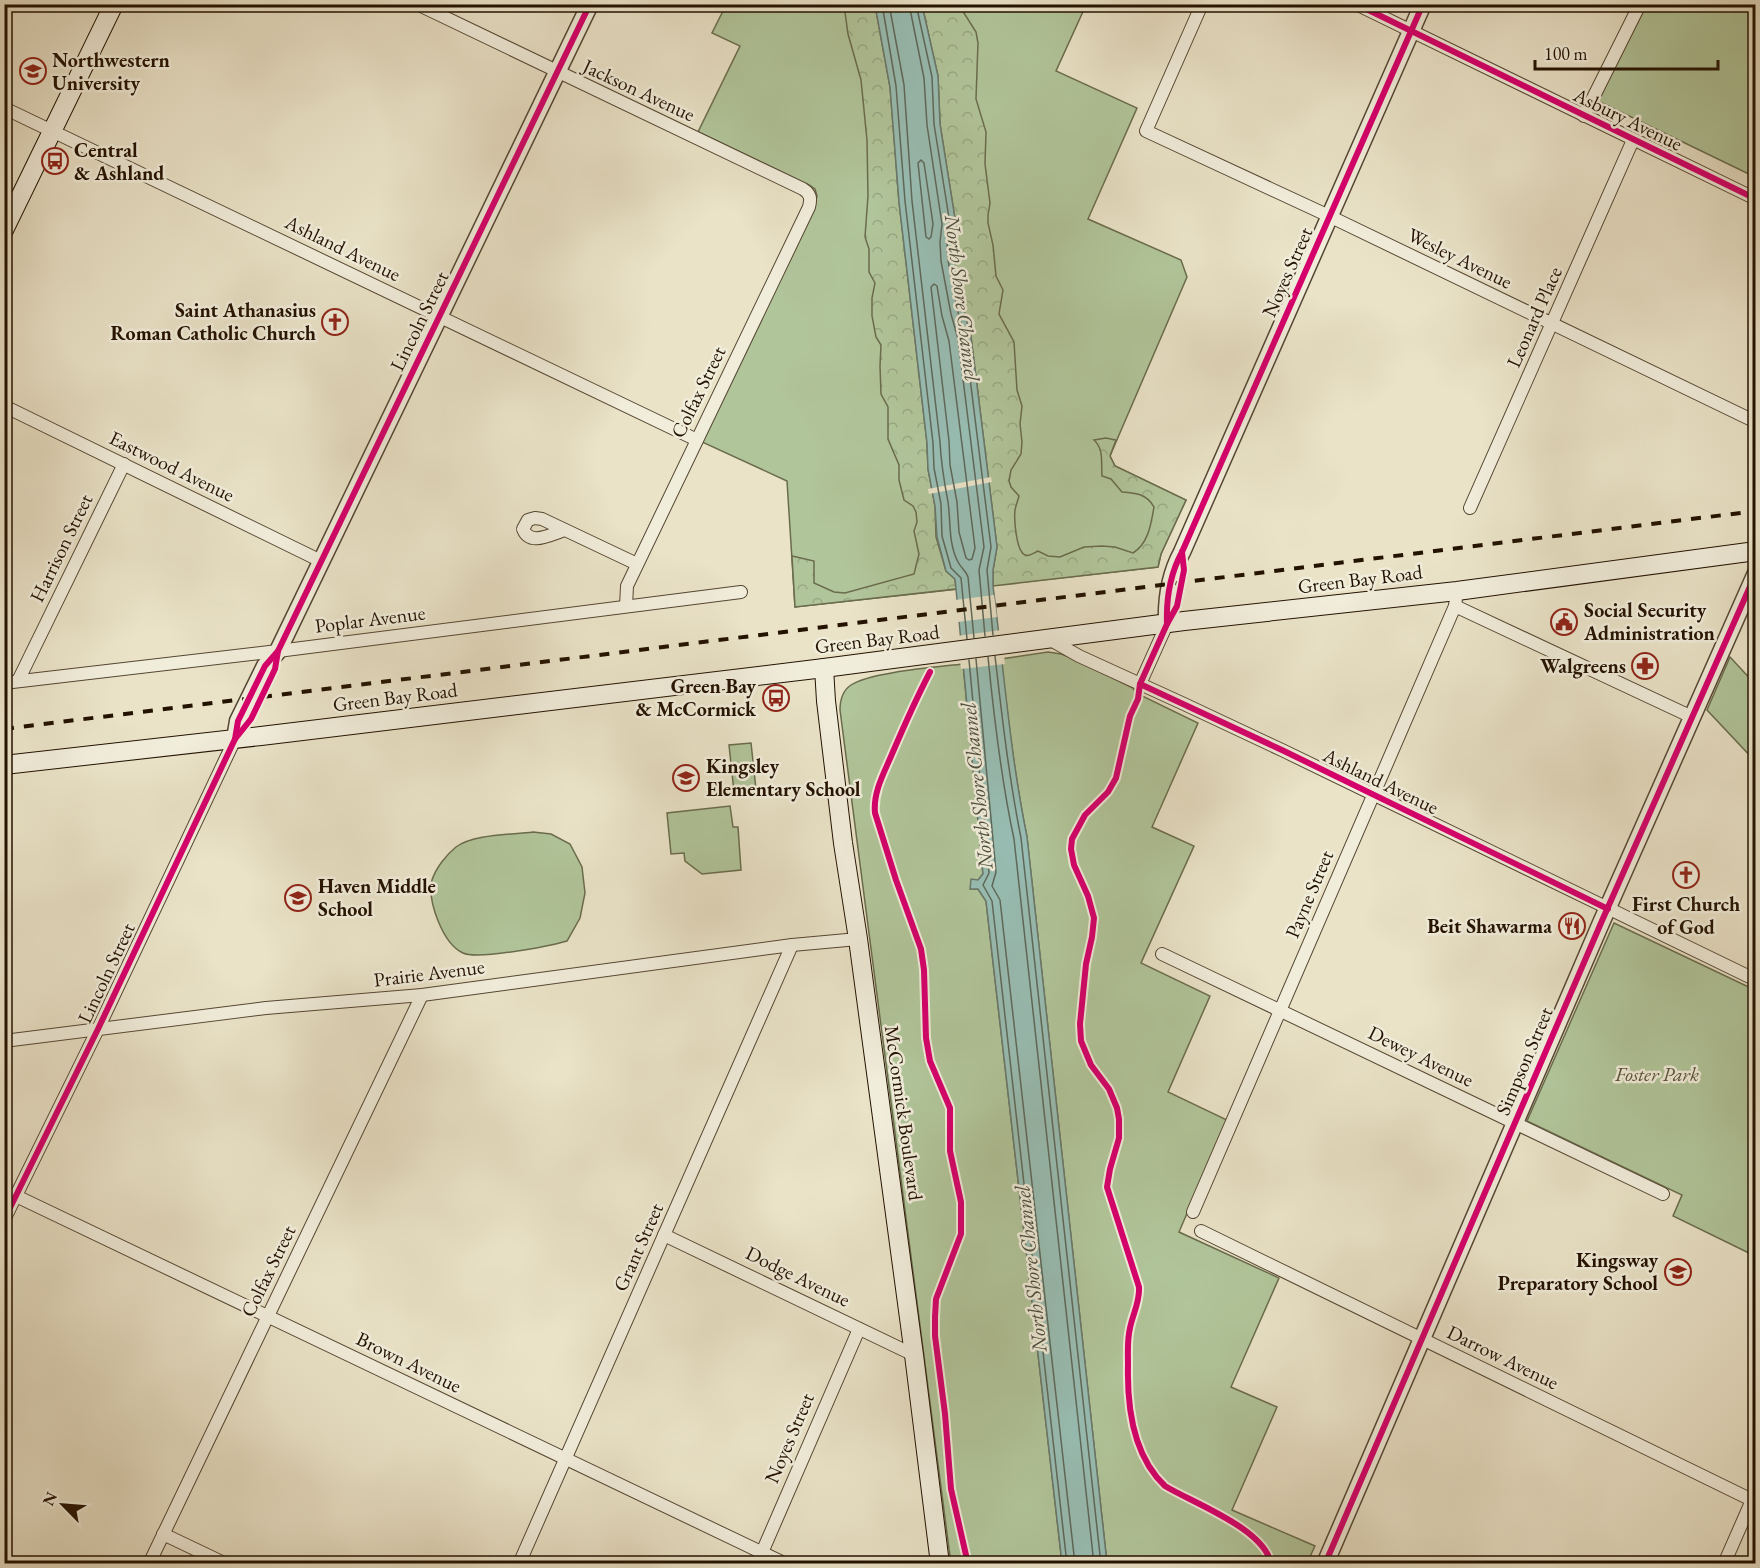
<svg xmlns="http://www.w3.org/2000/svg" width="1760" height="1568" viewBox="0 0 1760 1568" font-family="'EB Garamond',serif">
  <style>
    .green { fill: #b1c59a; stroke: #6a6c4d; stroke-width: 1.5 }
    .forest { fill: url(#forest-crowns); stroke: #6a6c4d; stroke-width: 1.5 }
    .water { fill: #98beb4; stroke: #69796c; stroke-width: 1.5 }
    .pier { fill: #eae3c8 }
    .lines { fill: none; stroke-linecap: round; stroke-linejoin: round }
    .shore { stroke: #5e685a; stroke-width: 1.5 }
    .minor-casing { stroke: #554632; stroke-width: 14 }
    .tertiary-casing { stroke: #554632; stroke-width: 19 }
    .secondary-casing { stroke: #231200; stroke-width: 20 }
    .minor { stroke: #f1eddb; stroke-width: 12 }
    .tertiary { stroke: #f1eddb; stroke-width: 16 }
    .secondary { stroke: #f1eddb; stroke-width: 18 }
    .rail { stroke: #231200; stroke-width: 4; stroke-dasharray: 10 10; stroke-linecap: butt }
    .cycleway-casing { stroke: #f1eddb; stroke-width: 10 }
    .cycleway { stroke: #d6006c; stroke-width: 6 }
    .labels { text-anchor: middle; stroke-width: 5; stroke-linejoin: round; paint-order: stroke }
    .poi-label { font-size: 20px; font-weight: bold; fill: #231200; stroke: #f1eddb; text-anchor: start }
    .street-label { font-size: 20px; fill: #231200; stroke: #f1eddb }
    .park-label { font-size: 20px; font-style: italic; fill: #555136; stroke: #f1eddb }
    .water-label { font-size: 21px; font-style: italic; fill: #4c4e3f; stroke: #f1eddb }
  </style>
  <defs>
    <pattern id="forest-crowns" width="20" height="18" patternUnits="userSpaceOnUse" patternTransform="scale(1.5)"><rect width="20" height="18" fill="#b1c59a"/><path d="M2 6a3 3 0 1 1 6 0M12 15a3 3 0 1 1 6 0" fill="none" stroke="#98a883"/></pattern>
  </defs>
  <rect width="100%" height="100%" fill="#eae3c8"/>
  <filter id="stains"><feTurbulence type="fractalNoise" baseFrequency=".00333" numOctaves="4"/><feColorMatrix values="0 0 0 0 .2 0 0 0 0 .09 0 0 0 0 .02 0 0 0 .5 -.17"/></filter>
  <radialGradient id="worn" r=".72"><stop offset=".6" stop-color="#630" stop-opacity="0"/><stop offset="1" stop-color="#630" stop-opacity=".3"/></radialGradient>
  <g class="green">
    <polygon points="1647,4 1755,5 1755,177 1598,101"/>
    <polygon points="726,5 1086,5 1056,71 1137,108 1088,219 1181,260 1187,277 1110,456 1115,466 1186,500 1161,554 1158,567 795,607 787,481 702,442 813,212 817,196 815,189 809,185 698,132 740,46 712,33"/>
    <path d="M1048,652L1061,654L1072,658L1133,688L1136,693L1198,723L1152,827L1194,846L1141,963L1210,996L1168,1092L1227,1120L1179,1232L1279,1278L1231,1387L1277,1407L1232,1510L1315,1546L1307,1563H1107L1027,837C1015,778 1008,719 1001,659Z"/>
    <polygon points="1730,657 1755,684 1755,761 1707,710"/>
    <path d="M963,664L983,874L971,889H978L986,901L1062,1563L951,1564L840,710C840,700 842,691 851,685C870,672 938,667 963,664Z"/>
    <polygon points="751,743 756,789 734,792 729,745"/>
    <polygon points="730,806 733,827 738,827 741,870 702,874 685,861 684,853 671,854 667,813"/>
    <path d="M533,832L551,834L570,844L582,867L585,893L580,918L567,941C550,946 478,960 463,953C443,944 427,901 432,880C436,868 446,855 456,847C474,834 511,835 533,832Z"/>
    <polygon points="1614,923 1755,990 1755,1256 1673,1216 1682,1195 1527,1121"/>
  </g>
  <g class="forest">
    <polygon points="844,5 875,5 890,87 899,202 927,443 928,469 935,506 936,537 946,571 955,579 956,589 795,607 792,556 814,561 814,583 834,592 845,593 914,574 919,554 914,531 917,522 916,512 913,506 904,500 899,480 899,465 888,439 888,407 881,394 880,366 881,345 876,337 872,316 872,298 875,283 869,272 869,249 865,237 868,196 867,140 861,80 848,34"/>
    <path d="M922,5H959L976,32L978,43L976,99L986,132L985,164L990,203L988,215V223L993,245L996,276L1003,290L999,314L1014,342L1017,390L1022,406L1020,424L1022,442L1021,454L1011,470L1009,481L1011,487L1019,496C1018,500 1016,505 1015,510C1014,519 1016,551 1025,555C1029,557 1034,553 1038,551L1048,556L1060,557L1084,547L1102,546L1115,547L1133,553C1149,543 1151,523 1154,507C1147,494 1136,493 1122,492L1111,479L1102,476C1101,463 1104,449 1094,440L1106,438L1116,440L1110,456L1115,466L1186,500L1161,554L1158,567L993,586V570L997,547L971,337L964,311L954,259L953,242L956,225L940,124L938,76Z"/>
  </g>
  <path class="water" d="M875,5H922L938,76L940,124L956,225L953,242L954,259L964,311L971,337L997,547L993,570V586C1004,670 1010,754 1027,837L1107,1563H1062L986,901L978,889H970L971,879L978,880L983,874L956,589L955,579L946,571L937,537L935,506L928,469L927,443L899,202L890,87Z"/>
  <g class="pier">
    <polygon points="991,477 992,482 929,494 928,489"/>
    <polygon points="994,595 997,617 958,622 955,600"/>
    <polygon points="1001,630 1005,664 961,669 957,636"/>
  </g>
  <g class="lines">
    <g class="shore">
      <polyline points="882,4 896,86 905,201 933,443 934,468 941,504 942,536 951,568 961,578 967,639"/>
      <path d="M889,4L904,85L912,201L940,442C941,463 944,481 948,502C951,522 948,543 958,562C961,568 966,571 968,577L974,638"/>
      <polyline points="909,4 924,78 927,125 942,224 940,242 941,261 951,314 958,339 984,547 979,570 985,636"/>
      <polyline points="916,4 932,77 934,124 950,224 947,242 948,260 958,312 965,338 991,547 987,570 993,635"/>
      <polygon points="921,160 924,163 933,224 931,237 929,239 926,237 918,163"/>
      <polygon points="934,284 937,286 942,316 949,341 975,548 972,559 969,560 966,558 959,532 957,502 950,465 949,441 931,287"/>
      <path d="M995,656C1002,717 1009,778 1021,838L1101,1564"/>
      <path d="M988,657C994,718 1001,779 1014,839L1094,1564"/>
      <polyline points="976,659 996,872 992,886 1000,900 1075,1564"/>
      <polyline points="969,660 989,873 983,885 992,901 1067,1564"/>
    </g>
    <defs>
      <g id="minor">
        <path d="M417,4L803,189C811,194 811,199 809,207L627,586L626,606"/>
        <polyline points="1202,4 1146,131 1329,216 1756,422"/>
        <polyline points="1356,4 1756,199"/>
        <polyline points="4,108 697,440"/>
        <polyline points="1584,116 1640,4"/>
        <polyline points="4,406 321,561"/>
        <polyline points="1470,508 1633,140"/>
        <path d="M565,530C551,534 530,547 523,529L528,520L535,518L542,519L637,564"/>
        <polyline points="1455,606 1692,717"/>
        <polyline points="1049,639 1079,656 1184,704 1284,751 1756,980"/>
        <polyline points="18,681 124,464"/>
        <polyline points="4,683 278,651 741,592"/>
        <polyline points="1140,684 1167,624"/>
        <polyline points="1162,954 1663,1194"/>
        <polyline points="4,1041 266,1008 422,995 792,945 858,939"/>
        <polyline points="16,1196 786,1564"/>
        <polyline points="1193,1212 1455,606 1457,591"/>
        <polyline points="4,1220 98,1029 235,739"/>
        <polyline points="1201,1231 1756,1502"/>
        <polyline points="664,1235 914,1355"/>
        <polyline points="163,1534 226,1564"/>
        <polyline points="149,1564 422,995"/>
        <polyline points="519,1564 792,945"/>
        <polyline points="757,1564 859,1329"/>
        <polyline points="1724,1564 1756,1491"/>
      </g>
      <g id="tertiary">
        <path d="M1167,624C1166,598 1170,574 1182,552L1423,4"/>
        <polyline points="235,739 238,721 265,666 278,651 590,4"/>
        <polyline points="1325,1564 1601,923 1756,573"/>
      </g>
      <g id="secondary">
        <polyline points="4,230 114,4"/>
        <polyline points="824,668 826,701 843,843 858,939 914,1355 940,1564"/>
        <polyline points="4,765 261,736 824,668 1184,621 1457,591 1756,551"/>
      </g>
    </defs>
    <use href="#minor" class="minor-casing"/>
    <use href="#tertiary" class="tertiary-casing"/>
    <use href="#secondary" class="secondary-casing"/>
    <use href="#minor" class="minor"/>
    <use href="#tertiary" class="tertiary"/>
    <use href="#secondary" class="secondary"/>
    <polyline class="rail" points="4,729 1756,511"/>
    <defs>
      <g id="cycleway">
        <polyline points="1356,4 1756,199"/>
        <path d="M1182,552L1184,570L1177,606L1167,624L1140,684L1138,699L1130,716L1116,778L1108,792L1085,815L1072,839L1071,849L1074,865L1088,896L1094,918L1092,937L1086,964L1080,1024L1081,1041L1091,1065L1109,1089L1117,1108L1119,1119V1138L1110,1169L1107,1187L1139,1287C1140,1302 1133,1313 1130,1328C1127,1340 1128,1352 1128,1365C1127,1406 1133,1456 1165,1486C1193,1503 1265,1529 1271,1564"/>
        <path d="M1167,624C1166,598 1170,574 1182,552L1423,4"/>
        <path d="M930,672C916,699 904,726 892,754C884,773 873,792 875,813L896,880L921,949L924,970L926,1038L930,1061L950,1108V1151L961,1202V1234L936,1299L935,1317V1336L945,1414L951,1489L968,1564"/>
        <polyline points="1140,684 1284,751 1608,909"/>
        <polyline points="235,739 238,721 265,666 278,651 590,4"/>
        <polyline points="4,1220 98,1029 235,739 251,719 275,669 278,651"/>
        <polyline points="1325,1564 1601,923 1756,573"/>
      </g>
    </defs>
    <use href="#cycleway" class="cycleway-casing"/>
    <use href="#cycleway" class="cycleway"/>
  </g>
  <defs>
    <symbol id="university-ring" viewBox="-11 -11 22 22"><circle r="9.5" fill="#f1eddb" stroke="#8f2418" stroke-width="1.5"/><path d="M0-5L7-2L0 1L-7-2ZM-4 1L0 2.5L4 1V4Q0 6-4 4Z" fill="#8f2418"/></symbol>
    <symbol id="bus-ring" viewBox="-11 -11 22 22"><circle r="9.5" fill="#f1eddb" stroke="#8f2418" stroke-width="1.5"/><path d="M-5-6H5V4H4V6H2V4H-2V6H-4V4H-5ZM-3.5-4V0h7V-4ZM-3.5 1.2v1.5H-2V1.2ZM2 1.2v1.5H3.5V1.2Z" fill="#8f2418"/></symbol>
    <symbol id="church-ring" viewBox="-11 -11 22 22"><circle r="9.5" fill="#f1eddb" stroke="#8f2418" stroke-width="1.5"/><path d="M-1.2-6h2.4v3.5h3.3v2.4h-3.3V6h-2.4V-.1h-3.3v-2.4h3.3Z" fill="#8f2418"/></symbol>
    <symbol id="civic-ring" viewBox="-11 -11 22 22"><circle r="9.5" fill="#f1eddb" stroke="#8f2418" stroke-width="1.5"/><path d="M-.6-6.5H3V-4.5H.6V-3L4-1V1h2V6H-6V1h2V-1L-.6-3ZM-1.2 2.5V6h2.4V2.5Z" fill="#8f2418"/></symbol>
    <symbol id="pharmacy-ring" viewBox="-11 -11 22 22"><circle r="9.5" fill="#f1eddb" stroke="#8f2418" stroke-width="1.5"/><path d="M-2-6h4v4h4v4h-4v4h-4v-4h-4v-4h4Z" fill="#8f2418"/></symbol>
    <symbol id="school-ring" viewBox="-11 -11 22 22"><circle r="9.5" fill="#f1eddb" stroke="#8f2418" stroke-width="1.5"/><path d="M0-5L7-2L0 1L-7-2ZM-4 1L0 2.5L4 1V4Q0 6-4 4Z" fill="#8f2418"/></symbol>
    <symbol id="restaurant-ring" viewBox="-11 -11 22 22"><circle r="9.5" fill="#f1eddb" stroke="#8f2418" stroke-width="1.5"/><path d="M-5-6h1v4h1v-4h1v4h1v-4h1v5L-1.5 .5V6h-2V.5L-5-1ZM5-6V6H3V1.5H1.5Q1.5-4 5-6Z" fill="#8f2418"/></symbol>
  </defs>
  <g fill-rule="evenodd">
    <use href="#university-ring" x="18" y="56" width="30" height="30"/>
    <use href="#bus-ring" x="40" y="146" width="30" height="30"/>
    <use href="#church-ring" x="320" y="307" width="30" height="30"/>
    <use href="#civic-ring" x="1549" y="607" width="30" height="30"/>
    <use href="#pharmacy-ring" x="1630" y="651" width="30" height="30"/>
    <use href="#bus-ring" x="761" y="683" width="30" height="30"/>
    <use href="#school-ring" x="671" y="763" width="30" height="30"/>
    <use href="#church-ring" x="1671" y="860" width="30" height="30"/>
    <use href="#school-ring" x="283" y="883" width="30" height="30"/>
    <use href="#restaurant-ring" x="1557" y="911" width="30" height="30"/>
    <use href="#school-ring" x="1663" y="1257" width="30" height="30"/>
  </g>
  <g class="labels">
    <g class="poi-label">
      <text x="52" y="67">Northwestern<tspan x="52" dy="23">University</tspan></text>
      <text x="74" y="157">Central<tspan x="74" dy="23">&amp; Ashland</tspan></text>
      <text x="316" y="317" text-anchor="end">Saint Athanasius<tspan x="316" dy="23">Roman Catholic Church</tspan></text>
      <text x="1584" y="617">Social Security<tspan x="1584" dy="23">Administration</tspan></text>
      <text x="1626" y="673" text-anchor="end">Walgreens</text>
      <text x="756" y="693" text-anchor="end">Green Bay<tspan x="756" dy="23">&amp; McCormick</tspan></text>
      <text x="706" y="773">Kingsley<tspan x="706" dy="23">Elementary School</tspan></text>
      <text x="318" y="893">Haven Middle<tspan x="318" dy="23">School</tspan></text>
      <text x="1686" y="911" text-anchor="middle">First Church<tspan x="1686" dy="23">of God</tspan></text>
      <text x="1552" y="933" text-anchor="end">Beit Shawarma</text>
      <text x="1658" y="1267" text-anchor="end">Kingsway<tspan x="1658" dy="23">Preparatory School</tspan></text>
    </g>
    <g class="street-label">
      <text transform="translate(639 90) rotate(25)" y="7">Jackson Avenue</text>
      <text transform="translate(1628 119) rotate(26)" y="7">Asbury Avenue</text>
      <text transform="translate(343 248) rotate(26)" y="7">Ashland Avenue</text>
      <text transform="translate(1460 258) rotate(26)" y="7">Wesley Avenue</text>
      <text transform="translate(1287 272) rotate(-66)" y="7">Noyes Street</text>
      <text transform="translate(1534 317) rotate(-66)" y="7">Leonard Place</text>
      <text transform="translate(419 321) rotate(-64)" y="7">Lincoln Street</text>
      <text transform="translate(698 392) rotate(-64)" y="7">Colfax Street</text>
      <text transform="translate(172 466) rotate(26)" y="7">Eastwood Avenue</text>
      <text transform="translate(61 548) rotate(-64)" y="7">Harrison Street</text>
      <text transform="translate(1360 579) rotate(-7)" y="7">Green Bay Road</text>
      <text transform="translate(370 619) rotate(-7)" y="7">Poplar Avenue</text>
      <text transform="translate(877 639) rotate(-7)" y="7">Green Bay Road</text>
      <text transform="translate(395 697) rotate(-7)" y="7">Green Bay Road</text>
      <text transform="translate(1381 781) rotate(26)" y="7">Ashland Avenue</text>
      <text transform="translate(1309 894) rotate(-67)" y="7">Payne Street</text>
      <text transform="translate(106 973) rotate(-65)" y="7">Lincoln Street</text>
      <text transform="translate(429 973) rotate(-7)" y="7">Prairie Avenue</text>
      <text transform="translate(1421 1056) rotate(26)" y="7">Dewey Avenue</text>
      <text transform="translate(1524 1061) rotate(-67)" y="7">Simpson Street</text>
      <text transform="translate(904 1113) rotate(82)" y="7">McCormick Boulevard</text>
      <text transform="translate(638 1247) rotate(-66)" y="7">Grant Street</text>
      <text transform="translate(268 1271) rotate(-64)" y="7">Colfax Street</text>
      <text transform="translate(798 1276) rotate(26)" y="7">Dodge Avenue</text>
      <text transform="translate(1503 1357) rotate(26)" y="7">Darrow Avenue</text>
      <text transform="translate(409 1362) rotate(26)" y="7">Brown Avenue</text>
      <text transform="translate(789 1438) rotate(-67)" y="7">Noyes Street</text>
    </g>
    <g class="park-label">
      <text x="1657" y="1081">Foster Park</text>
    </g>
    <g class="water-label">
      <text transform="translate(962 298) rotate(83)" y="7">North Shore Channel</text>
      <text transform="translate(977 786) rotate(-96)" y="7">North Shore Channel</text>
      <text transform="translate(1031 1269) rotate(-96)" y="7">North Shore Channel</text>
    </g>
  </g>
  <rect width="1760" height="1568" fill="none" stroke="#eae3c8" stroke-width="24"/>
  <rect x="6" y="6" width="1748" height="1556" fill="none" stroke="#231200" stroke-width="3"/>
  <rect x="12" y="12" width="1736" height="1544" fill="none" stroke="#231200" stroke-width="1.5"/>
  <g transform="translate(63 1505) rotate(295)" stroke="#f1eddb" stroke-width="4.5" paint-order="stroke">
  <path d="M0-4.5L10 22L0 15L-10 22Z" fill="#231200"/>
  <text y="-9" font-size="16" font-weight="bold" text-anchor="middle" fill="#231200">N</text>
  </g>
  <path d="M1535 60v9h183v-9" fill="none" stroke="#231200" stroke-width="3"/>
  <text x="1544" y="60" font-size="18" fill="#231200" stroke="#f1eddb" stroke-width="4.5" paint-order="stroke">100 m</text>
  <rect width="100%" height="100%" filter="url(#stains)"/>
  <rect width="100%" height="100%" fill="url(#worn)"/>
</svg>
